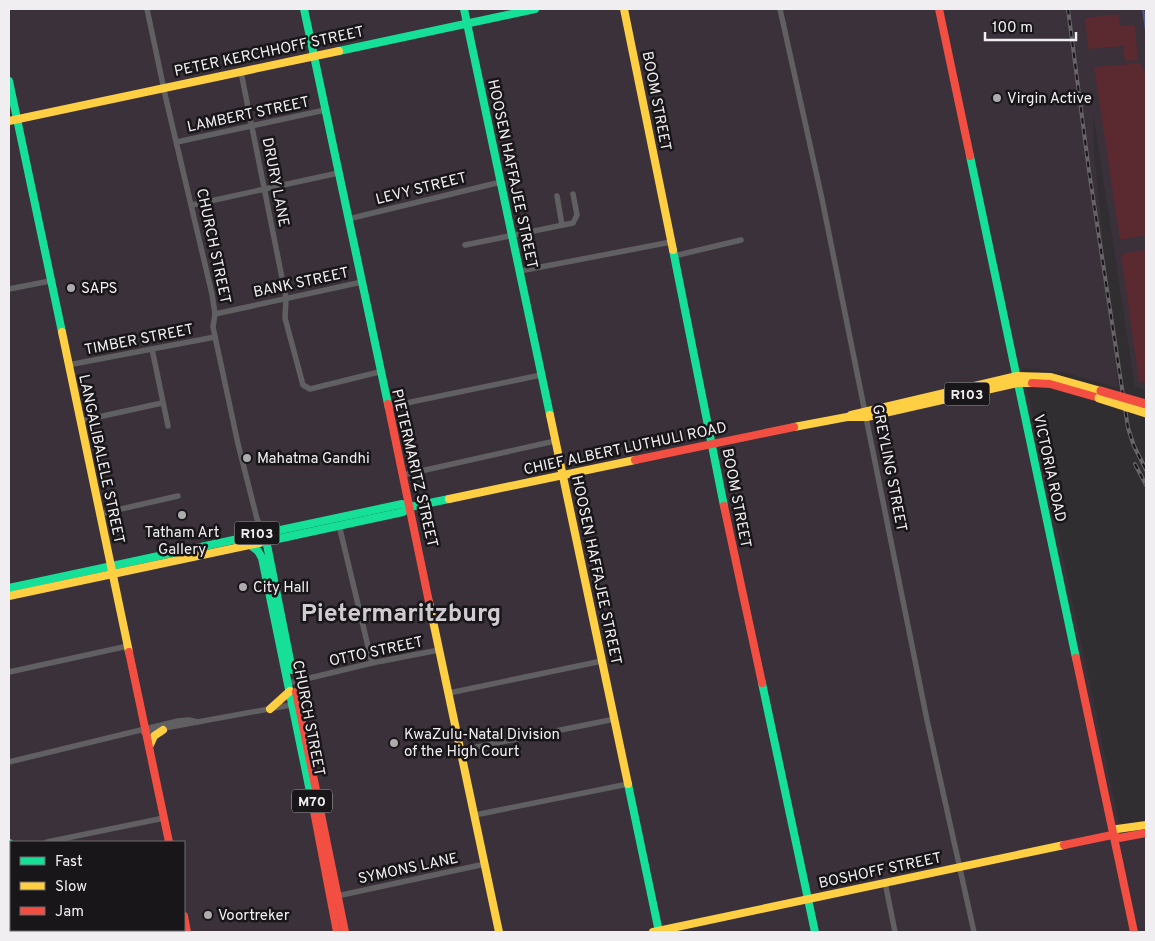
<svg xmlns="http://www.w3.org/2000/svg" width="1155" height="941" viewBox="0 0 1155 941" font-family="Overpass,sans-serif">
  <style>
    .built { fill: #3a313a; fill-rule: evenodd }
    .green { fill: #5a2a30 }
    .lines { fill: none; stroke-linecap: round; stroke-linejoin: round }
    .stream { stroke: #515596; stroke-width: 2 }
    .street { stroke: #605f61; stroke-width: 5.5 }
    .fast { stroke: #16e098; stroke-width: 8 }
    .slow { stroke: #ffcf43; stroke-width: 8 }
    .jam { stroke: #f24e42; stroke-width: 8 }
    .rail-casing { stroke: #666466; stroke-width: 4 }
    .rail { stroke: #181618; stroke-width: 2; stroke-dasharray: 5.5; stroke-linecap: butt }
    .slow-bridge { stroke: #ffcf43; stroke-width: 9 }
    .jam-bridge { stroke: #f24e42; stroke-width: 9 }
    .poi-dot { fill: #aeabae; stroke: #181618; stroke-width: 2 }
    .labels { text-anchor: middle; stroke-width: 5; stroke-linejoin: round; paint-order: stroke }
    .shield { fill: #181618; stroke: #b0adb0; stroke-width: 1 }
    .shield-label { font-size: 14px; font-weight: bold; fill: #f1eef1 }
    .street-label { font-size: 15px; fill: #f1eef1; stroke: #181618 }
    .poi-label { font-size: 15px; fill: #f1eef1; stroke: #181618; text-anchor: start }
    .town-label { font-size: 25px; font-weight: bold; fill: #d1ccd1; stroke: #181618 }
  </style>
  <rect width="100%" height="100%" fill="#312e31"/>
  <path class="built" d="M9,9H1146V390L1135,387L1093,112L1094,152L1118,388L1066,373L1023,368L1123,841L1146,836V932H9ZM11,842H184V930H11Z"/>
  <g class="green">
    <polygon points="1118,14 1120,26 1135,25 1138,60 1125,61 1123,46 1088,49 1085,18"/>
    <polygon points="1140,63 1146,76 1146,235 1120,240 1094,67"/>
    <polygon points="1146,250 1146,383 1139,381 1121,254"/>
  </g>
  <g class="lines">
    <polyline class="stream" points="1143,9 1146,30"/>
    <g class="street">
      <polyline points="147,9 166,99 212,294 215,314 213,327 238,444 257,519 264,532"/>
      <polyline points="780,9 822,199 927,720 974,932"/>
      <polyline points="241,72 286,298 285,318 303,385 310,389 379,372"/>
      <polyline points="177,142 325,110"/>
      <polyline points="557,196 562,225"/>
      <polyline points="192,205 338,173"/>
      <polyline points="348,219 501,182"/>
      <polyline points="465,245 573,223 577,215 573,194"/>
      <polyline points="674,256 741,240"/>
      <polyline points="520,271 671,242"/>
      <polyline points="9,289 50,281"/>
      <polyline points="215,314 362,282"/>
      <polyline points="152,349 168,426"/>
      <polyline points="68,365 215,337"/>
      <polyline points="387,407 541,375"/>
      <polyline points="80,421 162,403"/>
      <polyline points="403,475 555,441"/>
      <polyline points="99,514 178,496"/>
      <polyline points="339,525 372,663"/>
      <polyline points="9,672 128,646"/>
      <polyline points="289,683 372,663 439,650"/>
      <polyline points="449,693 602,661"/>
      <polyline points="143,732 296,704"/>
      <polyline points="462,750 615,719"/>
      <polyline points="9,762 178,721 189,720 197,722"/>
      <polyline points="475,815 628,784"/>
      <polyline points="47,842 164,818"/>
      <polyline points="885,882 895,932"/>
      <polyline points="337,896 485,864"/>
    </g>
    <g class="fast">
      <polyline points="304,9 388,404"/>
      <polyline points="464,9 550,415"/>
      <polyline points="339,51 535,9"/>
      <polyline points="9,81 62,332"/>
      <polyline points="970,156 1076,658"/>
      <polyline points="673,250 724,506"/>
      <polyline points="266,540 292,670"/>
      <polyline points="259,543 403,512 410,507"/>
      <polyline points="249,544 258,551 262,558 313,806"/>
      <polyline points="9,588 402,504 410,507 449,499"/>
      <polyline points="762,683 815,932"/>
      <polyline points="628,784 659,932"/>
      <polyline points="9,843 11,854"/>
    </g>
    <g class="slow">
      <polyline points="624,9 673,250"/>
      <polyline points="9,121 339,51"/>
      <polyline points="62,332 129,652"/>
      <polyline points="550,415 628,784"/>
      <polyline points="851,415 1017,376 1051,377 1101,391"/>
      <polyline points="794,427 847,417 867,417 1018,383 1032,383"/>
      <polyline points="449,499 635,460"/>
      <polyline points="9,596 259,543"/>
      <polyline points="429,602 499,932"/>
      <polyline points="270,709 290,691"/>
      <polyline points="150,745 154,736 163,730"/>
      <polyline points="1112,835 1117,829 1146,825"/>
      <polyline points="653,932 1064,845"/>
    </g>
    <g class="jam">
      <polyline points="939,9 970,156"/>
      <polyline points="1032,383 1050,384 1099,398"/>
      <polyline points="388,404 429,602"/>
      <polyline points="635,460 794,427"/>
      <polyline points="724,506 762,683"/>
      <polyline points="129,652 169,842"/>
      <polyline points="1076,658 1134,932"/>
      <polyline points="296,692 345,932"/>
      <polyline points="313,806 337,932"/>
      <polyline points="1064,845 1112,835 1119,838 1146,833"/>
      <polyline points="184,916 187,932"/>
      <polyline points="27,930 28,932"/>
    </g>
    <defs>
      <g id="rail">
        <polyline points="1068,9 1089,171 1128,428 1134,446 1146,470"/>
        <polyline points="1135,464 1146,485"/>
      </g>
    </defs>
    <use href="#rail" class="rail-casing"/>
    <use href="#rail" class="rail"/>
    <polyline class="slow-bridge" points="1099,398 1146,413"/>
    <polyline class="jam-bridge" points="1101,391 1146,404"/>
  </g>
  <g class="poi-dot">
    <circle cx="997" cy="98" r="5"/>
    <circle cx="71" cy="288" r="5"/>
    <circle cx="247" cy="458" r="5"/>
    <circle cx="182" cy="515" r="5"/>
    <circle cx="243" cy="587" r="5"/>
    <circle cx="394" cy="743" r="5"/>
    <circle cx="208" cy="915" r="5"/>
  </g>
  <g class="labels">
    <g class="shield">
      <rect x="944.5" y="382.5" width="45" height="23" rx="4"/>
      <rect x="234.5" y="521.5" width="45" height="23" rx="4"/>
      <rect x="292" y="789.5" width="40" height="23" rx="4"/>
    </g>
    <g class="shield-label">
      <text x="967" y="399">R103</text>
      <text x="257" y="538">R103</text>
      <text x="312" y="806">M70</text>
    </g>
    <g class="street-label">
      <text transform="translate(269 51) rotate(-12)" y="5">PETER KERCHHOFF STREET</text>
      <text transform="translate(657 101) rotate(79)" y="5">BOOM STREET</text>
      <text transform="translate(248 114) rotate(-12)" y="5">LAMBERT STREET</text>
      <text transform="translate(513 174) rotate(78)" y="5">HOOSEN HAFFAJEE STREET</text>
      <text transform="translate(276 182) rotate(79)" y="5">DRURY LANE</text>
      <text transform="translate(421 188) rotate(-14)" y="5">LEVY STREET</text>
      <text transform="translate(214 246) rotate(78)" y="5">CHURCH STREET</text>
      <text transform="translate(301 282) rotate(-12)" y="5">BANK STREET</text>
      <text transform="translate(139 339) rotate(-11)" y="5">TIMBER STREET</text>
      <text transform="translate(625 448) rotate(-12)" y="5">CHIEF ALBERT LUTHULI ROAD</text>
      <text transform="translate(102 459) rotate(78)" y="5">LANGALIBALELE STREET</text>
      <text transform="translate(415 468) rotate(77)" y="5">PIETERMARITZ STREET</text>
      <text transform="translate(890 468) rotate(79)" y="5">GREYLING STREET</text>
      <text transform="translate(1050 468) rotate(78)" y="5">VICTORIA ROAD</text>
      <text transform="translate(737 498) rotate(79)" y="5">BOOM STREET</text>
      <text transform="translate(597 570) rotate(78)" y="5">HOOSEN HAFFAJEE STREET</text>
      <text transform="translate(376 651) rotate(-12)" y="5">OTTO STREET</text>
      <text transform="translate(309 718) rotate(79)" y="5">CHURCH STREET</text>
      <text transform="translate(408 868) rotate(-12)" y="5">SYMONS LANE</text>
      <text transform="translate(880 870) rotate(-12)" y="5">BOSHOFF STREET</text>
    </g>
    <g class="poi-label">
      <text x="1007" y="103">Virgin Active</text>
      <text x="81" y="293">SAPS</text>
      <text x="257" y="463">Mahatma Gandhi</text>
      <text x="182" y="537" text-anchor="middle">Tatham Art<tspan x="182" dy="17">Gallery</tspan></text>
      <text x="253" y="592">City Hall</text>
      <text x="404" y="739">KwaZulu-Natal Division<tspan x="404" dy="17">of the High Court</tspan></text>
      <text x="218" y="920">Voortreker</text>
    </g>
    <g class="town-label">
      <text x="401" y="621">Pietermaritzburg</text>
    </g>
  </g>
  <rect width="1155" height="941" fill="none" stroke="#f1eef1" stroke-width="20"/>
  <rect x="10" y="841" width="175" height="90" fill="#181618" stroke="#6f6c6f"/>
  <rect x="20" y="857" width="25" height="8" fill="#16e098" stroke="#6f6c6f"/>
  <text x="55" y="866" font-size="15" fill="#f1eef1">Fast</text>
  <rect x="20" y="882" width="25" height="8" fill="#ffcf43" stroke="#6f6c6f"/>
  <text x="55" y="891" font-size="15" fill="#f1eef1">Slow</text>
  <rect x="20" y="907" width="25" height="8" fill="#f24e42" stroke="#6f6c6f"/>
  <text x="55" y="916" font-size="15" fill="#f1eef1">Jam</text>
  <path d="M985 32v8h91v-8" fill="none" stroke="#f1eef1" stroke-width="2.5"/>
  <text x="992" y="32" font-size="15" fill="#f1eef1" stroke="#181618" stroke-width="4" paint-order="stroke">100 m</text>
</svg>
